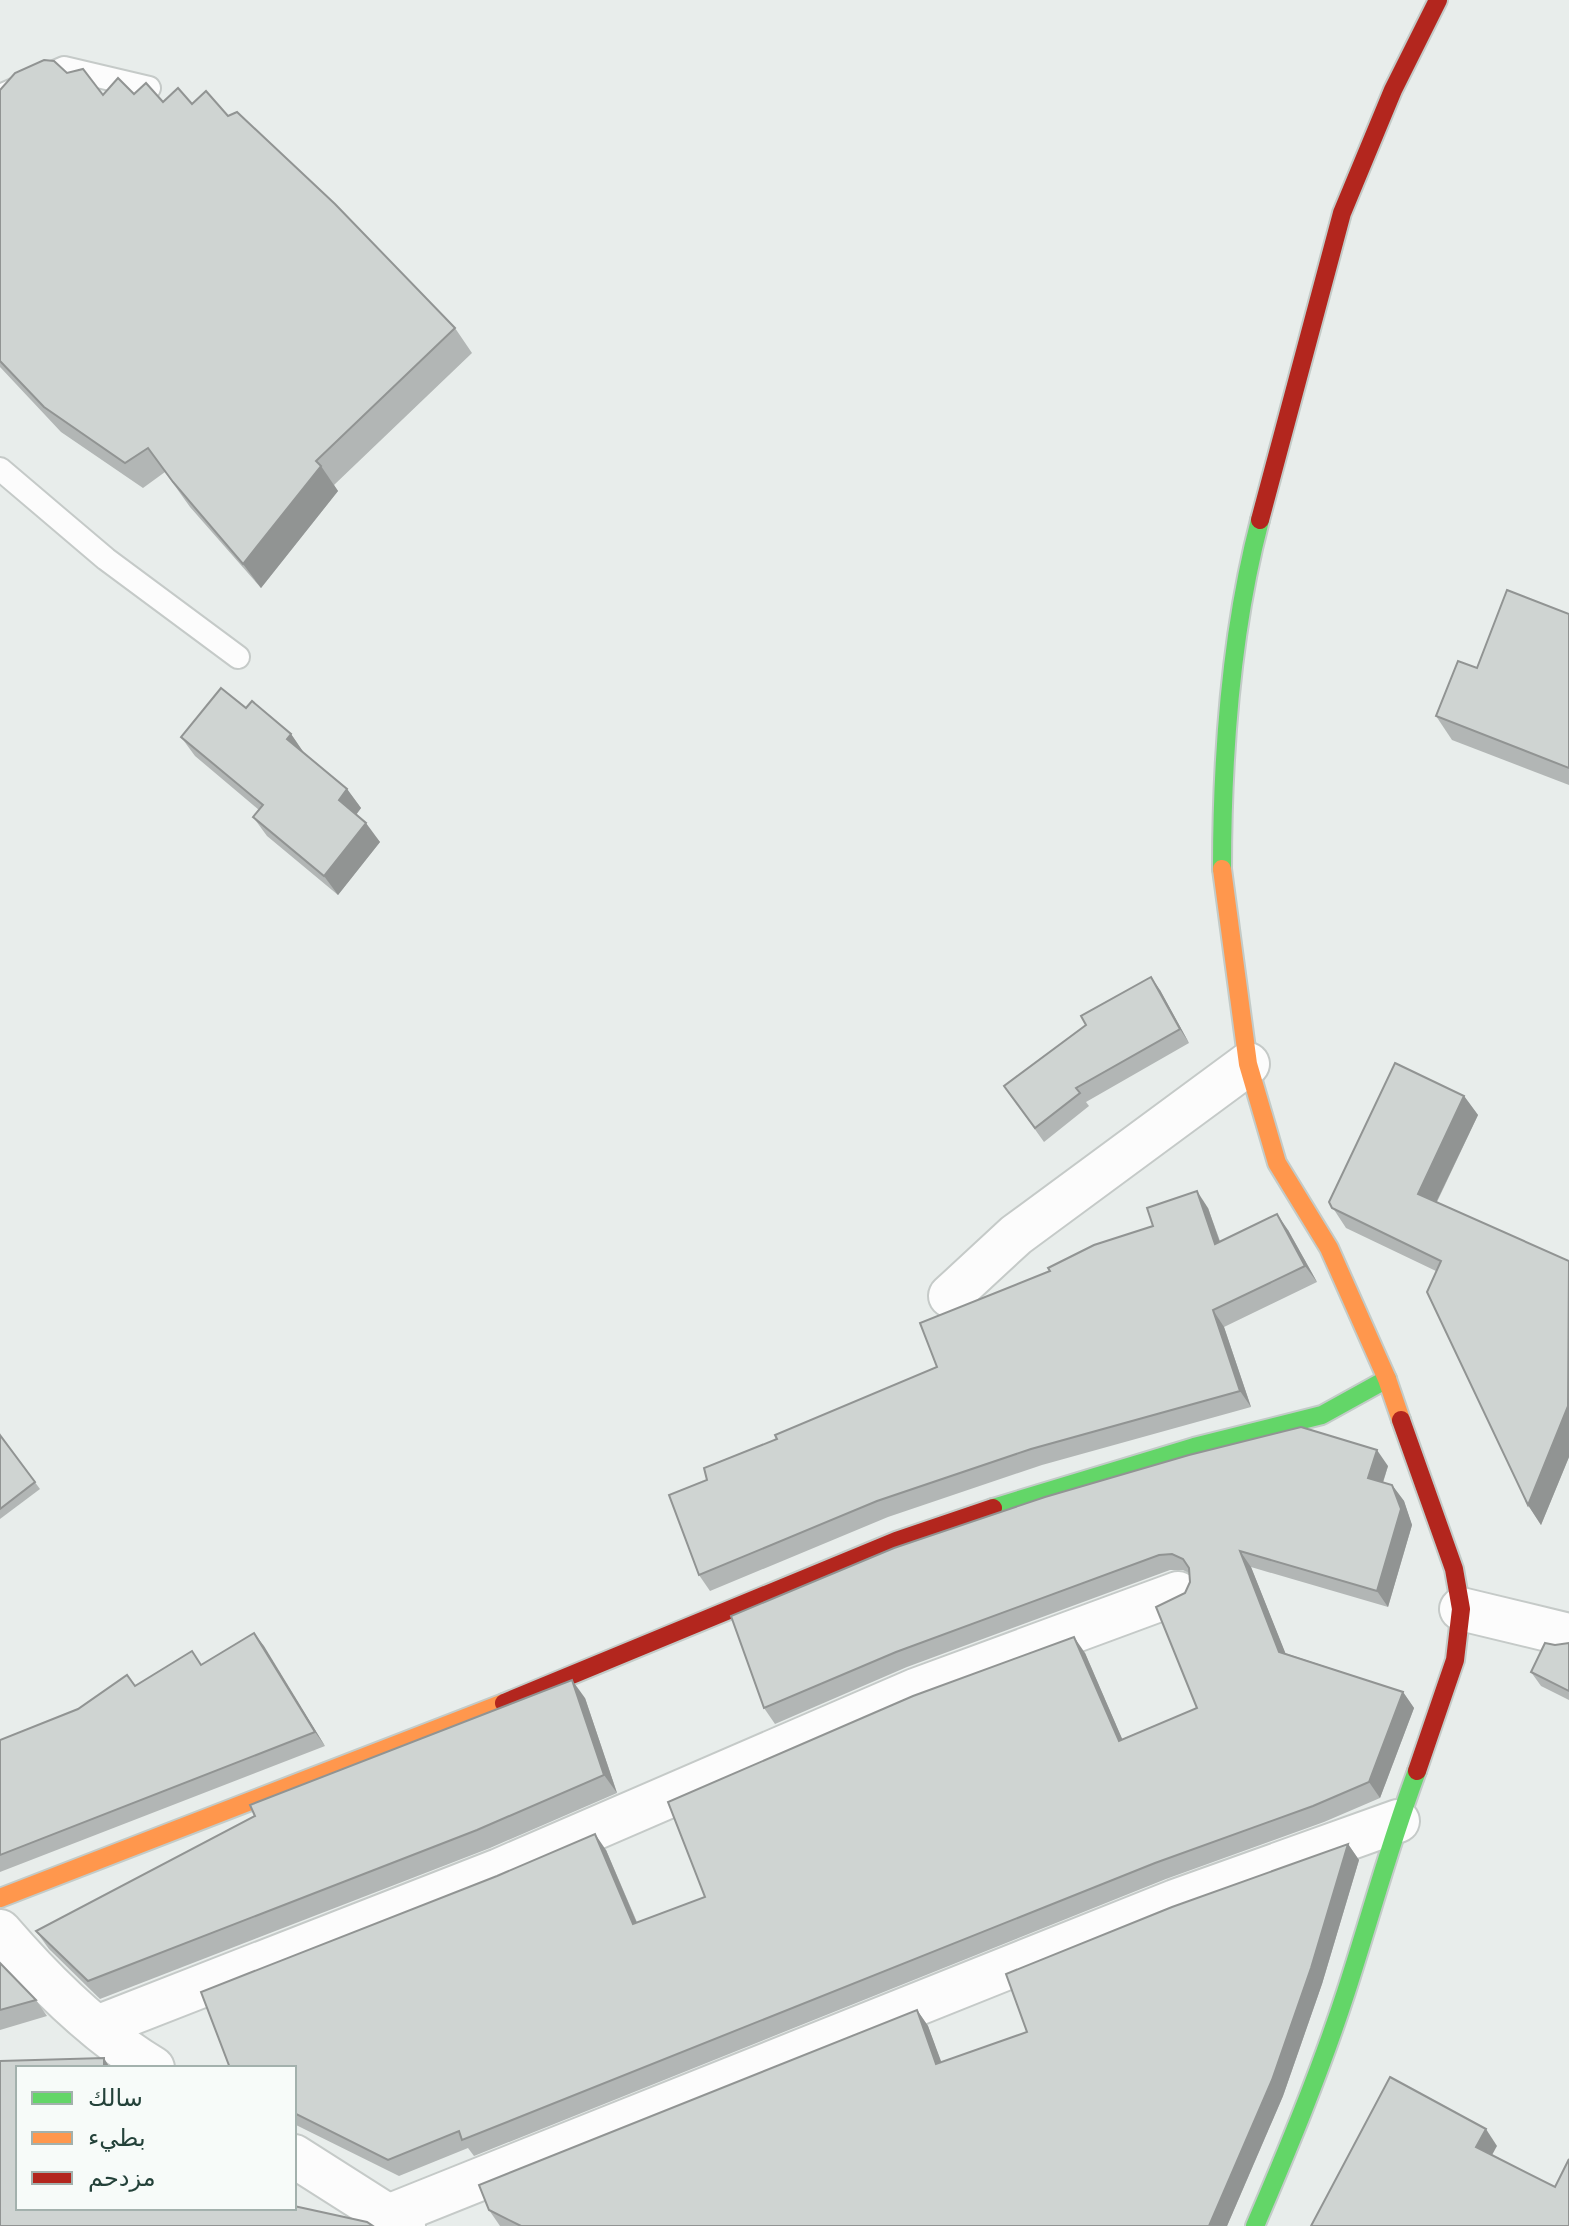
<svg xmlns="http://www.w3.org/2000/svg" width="1569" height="2226" viewBox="0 0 1569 2226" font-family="'DejaVu Sans',Cairo,sans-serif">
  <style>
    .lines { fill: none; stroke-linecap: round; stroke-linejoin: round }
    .lane-casing { stroke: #c5cac8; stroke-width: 26 }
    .street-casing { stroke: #c5cac8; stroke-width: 46 }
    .fast-casing { stroke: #c3cbc8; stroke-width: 22 }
    .slow-casing { stroke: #c3cbc8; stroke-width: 22 }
    .jam-casing { stroke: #c3cbc8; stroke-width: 22 }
    .lane { stroke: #fcfcfc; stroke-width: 22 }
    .street { stroke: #fcfcfc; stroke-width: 42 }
    .fast { stroke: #63d668; stroke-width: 18 }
    .slow { stroke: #ff974d; stroke-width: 18 }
    .jam { stroke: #b3261e; stroke-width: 18 }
    .wall { fill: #b2b6b5 }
    .shaded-wall { fill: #919493 }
    .building { fill: #cfd4d2; stroke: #919493; stroke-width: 2 }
  </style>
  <rect width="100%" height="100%" fill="#e8edeb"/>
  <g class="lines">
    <defs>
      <g id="lane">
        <polyline points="0,96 64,68 149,88"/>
        <polyline points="0,469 106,559 238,657"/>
      </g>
      <g id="street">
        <polyline points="950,1296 1016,1235 1248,1064"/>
        <polyline points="1461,1609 1569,1635"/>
        <path d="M0,1931C44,1982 95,2033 153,2068"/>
        <polyline points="97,2027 499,1870 915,1690 1178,1593"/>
        <polyline points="294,2156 404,2226"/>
        <polyline points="388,2216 1175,1901 1398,1821"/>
      </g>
      <g id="fast">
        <path d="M1222,869C1222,755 1231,631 1260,520"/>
        <polyline points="993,1508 1194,1447 1322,1415 1387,1379"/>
        <path d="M1255,2226C1288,2149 1320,2072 1346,1992C1370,1918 1390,1843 1417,1771"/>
      </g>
      <g id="slow">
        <polyline points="1222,869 1248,1064 1277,1163 1329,1248 1387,1379 1401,1420"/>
        <polyline points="0,1898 504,1703"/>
      </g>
      <g id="jam">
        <polyline points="1260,520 1342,213 1393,90 1438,0"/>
        <polyline points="1401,1420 1454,1569 1461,1609 1455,1660 1417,1771"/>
        <polyline points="504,1703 896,1541 993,1508"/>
      </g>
    </defs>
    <use href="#lane" class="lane-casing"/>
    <use href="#street" class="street-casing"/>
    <use href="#fast" class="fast-casing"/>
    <use href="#slow" class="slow-casing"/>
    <use href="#jam" class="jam-casing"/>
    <use href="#lane" class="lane"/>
    <use href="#street" class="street"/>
    <use href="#fast" class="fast"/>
    <use href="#slow" class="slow"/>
    <use href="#jam" class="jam"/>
  </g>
  <g class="wall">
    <polygon points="67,73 103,95 134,94 163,102 192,104 228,116 455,328 472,353 334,485 338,491 261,588 190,507 165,472 143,488 61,432 0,367 0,90"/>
    <polygon points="1569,614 1569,785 1452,740 1436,716 1477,668"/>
    <polygon points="246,708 291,734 304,753 347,789 361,808 356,815 380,842 338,895 267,836 253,817 259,810 195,756 181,737"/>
    <polygon points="1160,990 1189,1043 1086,1102 1089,1106 1044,1142 1004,1086"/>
    <polygon points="1464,1096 1478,1115 1437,1202 1569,1261 1569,1457 1541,1525 1528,1505 1436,1271 1346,1228 1329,1202"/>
    <polygon points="1208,1208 1220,1241 1288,1230 1317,1282 1224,1327 1251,1407 1042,1465 888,1517 710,1591 699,1575 707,1480 777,1439 937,1367 1050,1271"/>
    <polygon points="0,1435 40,1489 0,1519"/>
    <polygon points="1388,1466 1383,1483 1392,1485 1404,1501 1412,1525 1388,1607 1251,1567 1285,1653 1403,1692 1414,1708 1380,1798 1324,1822 1166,1879 474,2156 468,2148 399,2176 294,2124 294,2068 606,1850 637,1922 705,1897 1085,1653 1122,1739 1197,1708 1185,1593 1190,1582 1189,1573 1183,1570 1170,1570 907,1667 775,1724 764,1708 731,1616"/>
    <polygon points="254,1633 325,1746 0,1872 0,1740 135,1686 202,1665"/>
    <polygon points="1569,1643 1569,1700 1541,1686 1531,1672 1555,1645"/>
    <polygon points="585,1698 617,1793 490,1848 100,1999 49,1949 36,1931"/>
    <polygon points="1348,1844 1359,1860 1322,1984 1283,2096 1227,2226 500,2226 489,2210 917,2010 928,2026 941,2062 1027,2032"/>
    <polygon points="0,1963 36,2000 47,2016 0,2030"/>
  </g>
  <g class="shaded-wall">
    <polygon points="321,466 338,491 261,588 243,564"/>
    <polygon points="291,734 304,753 287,739"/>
    <polygon points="347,789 361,808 352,820 339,800"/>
    <polygon points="366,823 380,842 338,895 324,876"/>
    <polygon points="1151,977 1160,990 1189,1043 1180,1029"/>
    <polygon points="1464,1096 1478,1115 1431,1213 1418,1194"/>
    <polygon points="1197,1191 1208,1208 1226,1260 1215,1244"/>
    <polygon points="1277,1214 1288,1230 1317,1282 1305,1266"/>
    <polygon points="1213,1310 1224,1327 1251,1407 1240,1391"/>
    <polygon points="1569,1372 1569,1457 1541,1525 1528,1505"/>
    <polygon points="1377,1450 1388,1466 1379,1494 1368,1478"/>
    <polygon points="1392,1485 1404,1501 1412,1525 1388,1607 1377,1591"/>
    <polygon points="1240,1551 1251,1567 1291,1667 1279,1652"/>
    <polygon points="254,1633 264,1646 325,1746 315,1732"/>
    <polygon points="1074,1637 1085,1653 1130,1757 1119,1741"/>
    <polygon points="572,1680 585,1698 617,1793 604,1775"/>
    <polygon points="1403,1692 1414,1708 1380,1798 1369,1782"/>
    <polygon points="595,1834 606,1850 644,1940 633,1924"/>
    <polygon points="1348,1844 1359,1860 1322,1984 1283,2096 1227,2226 1209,2226"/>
    <polygon points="917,2010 928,2026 948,2080 936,2064"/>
    <polygon points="104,2058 110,2068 104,2068"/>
    <polygon points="1486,2129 1497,2146 1487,2164 1476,2147"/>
  </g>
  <g class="building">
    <polygon points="44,60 54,61 67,73 83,69 103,95 118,78 134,94 146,83 163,102 178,88 192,104 206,91 228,116 237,112 335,204 455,328 316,461 321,466 243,564 173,482 148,448 125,463 44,407 0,361 0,90 15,73"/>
    <polygon points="1507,590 1569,614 1569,768 1436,716 1458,661 1477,668"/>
    <polygon points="221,688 246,708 252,701 291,734 287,739 347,789 339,800 366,823 324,876 253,817 263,805 181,737"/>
    <polygon points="1151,977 1180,1029 1076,1088 1080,1093 1035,1128 1004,1086 1086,1025 1081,1016"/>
    <polygon points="1395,1063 1464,1096 1418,1194 1569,1261 1568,1406 1528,1505 1427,1292 1441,1261 1332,1208 1329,1202"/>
    <polygon points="1197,1191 1215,1244 1277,1214 1305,1266 1213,1310 1240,1391 1031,1449 877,1501 699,1575 669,1495 707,1480 704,1468 777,1439 775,1435 937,1367 920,1323 1050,1271 1048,1268 1094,1245 1153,1226 1147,1208"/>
    <polygon points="1301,1427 1377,1450 1368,1478 1392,1485 1401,1509 1377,1591 1240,1551 1279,1652 1403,1692 1369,1782 1313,1806 1155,1863 462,2140 459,2131 388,2160 294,2113 294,2068 230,2068 201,1992 497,1876 595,1834 633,1924 705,1897 668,1802 913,1696 1074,1637 1119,1741 1197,1708 1156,1607 1185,1593 1190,1582 1189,1568 1183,1559 1172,1554 1159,1555 896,1652 764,1708 731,1616 894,1548 1045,1497 1189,1455"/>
    <polygon points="0,1435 35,1482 0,1509"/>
    <polygon points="254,1633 315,1732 0,1855 0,1740 78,1709 127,1675 135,1686 192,1651 201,1665"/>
    <polygon points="1545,1643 1555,1645 1569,1643 1569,1691 1531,1672"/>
    <polygon points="572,1680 604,1775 477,1830 88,1981 36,1931 255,1816 250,1805"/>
    <polygon points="1348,1844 1311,1968 1272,2080 1209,2226 521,2226 489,2210 479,2185 917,2010 936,2064 1027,2032 1006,1974 1172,1907"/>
    <polygon points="0,1963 36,2000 0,2010"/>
    <polygon points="104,2058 104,2068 18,2068 18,2208 294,2208 294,2206 367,2222 373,2226 0,2226 0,2061"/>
    <polygon points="1390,2077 1486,2129 1476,2147 1555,2187 1569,2159 1569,2226 1311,2226"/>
  </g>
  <rect x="16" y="2066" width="280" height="144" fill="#f7fbf9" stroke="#a3b1ad" stroke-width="2"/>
  <rect x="32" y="2092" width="40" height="12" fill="#63d668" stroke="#a3b1ad" stroke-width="2"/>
  <text x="88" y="2106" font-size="24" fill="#24423a">سالك</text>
  <rect x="32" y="2132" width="40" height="12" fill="#ff974d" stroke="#a3b1ad" stroke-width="2"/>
  <text x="88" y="2146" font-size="24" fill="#24423a">بطيء</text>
  <rect x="32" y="2172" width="40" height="12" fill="#b3261e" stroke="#a3b1ad" stroke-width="2"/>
  <text x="88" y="2186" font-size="24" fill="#24423a">مزدحم</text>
</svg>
